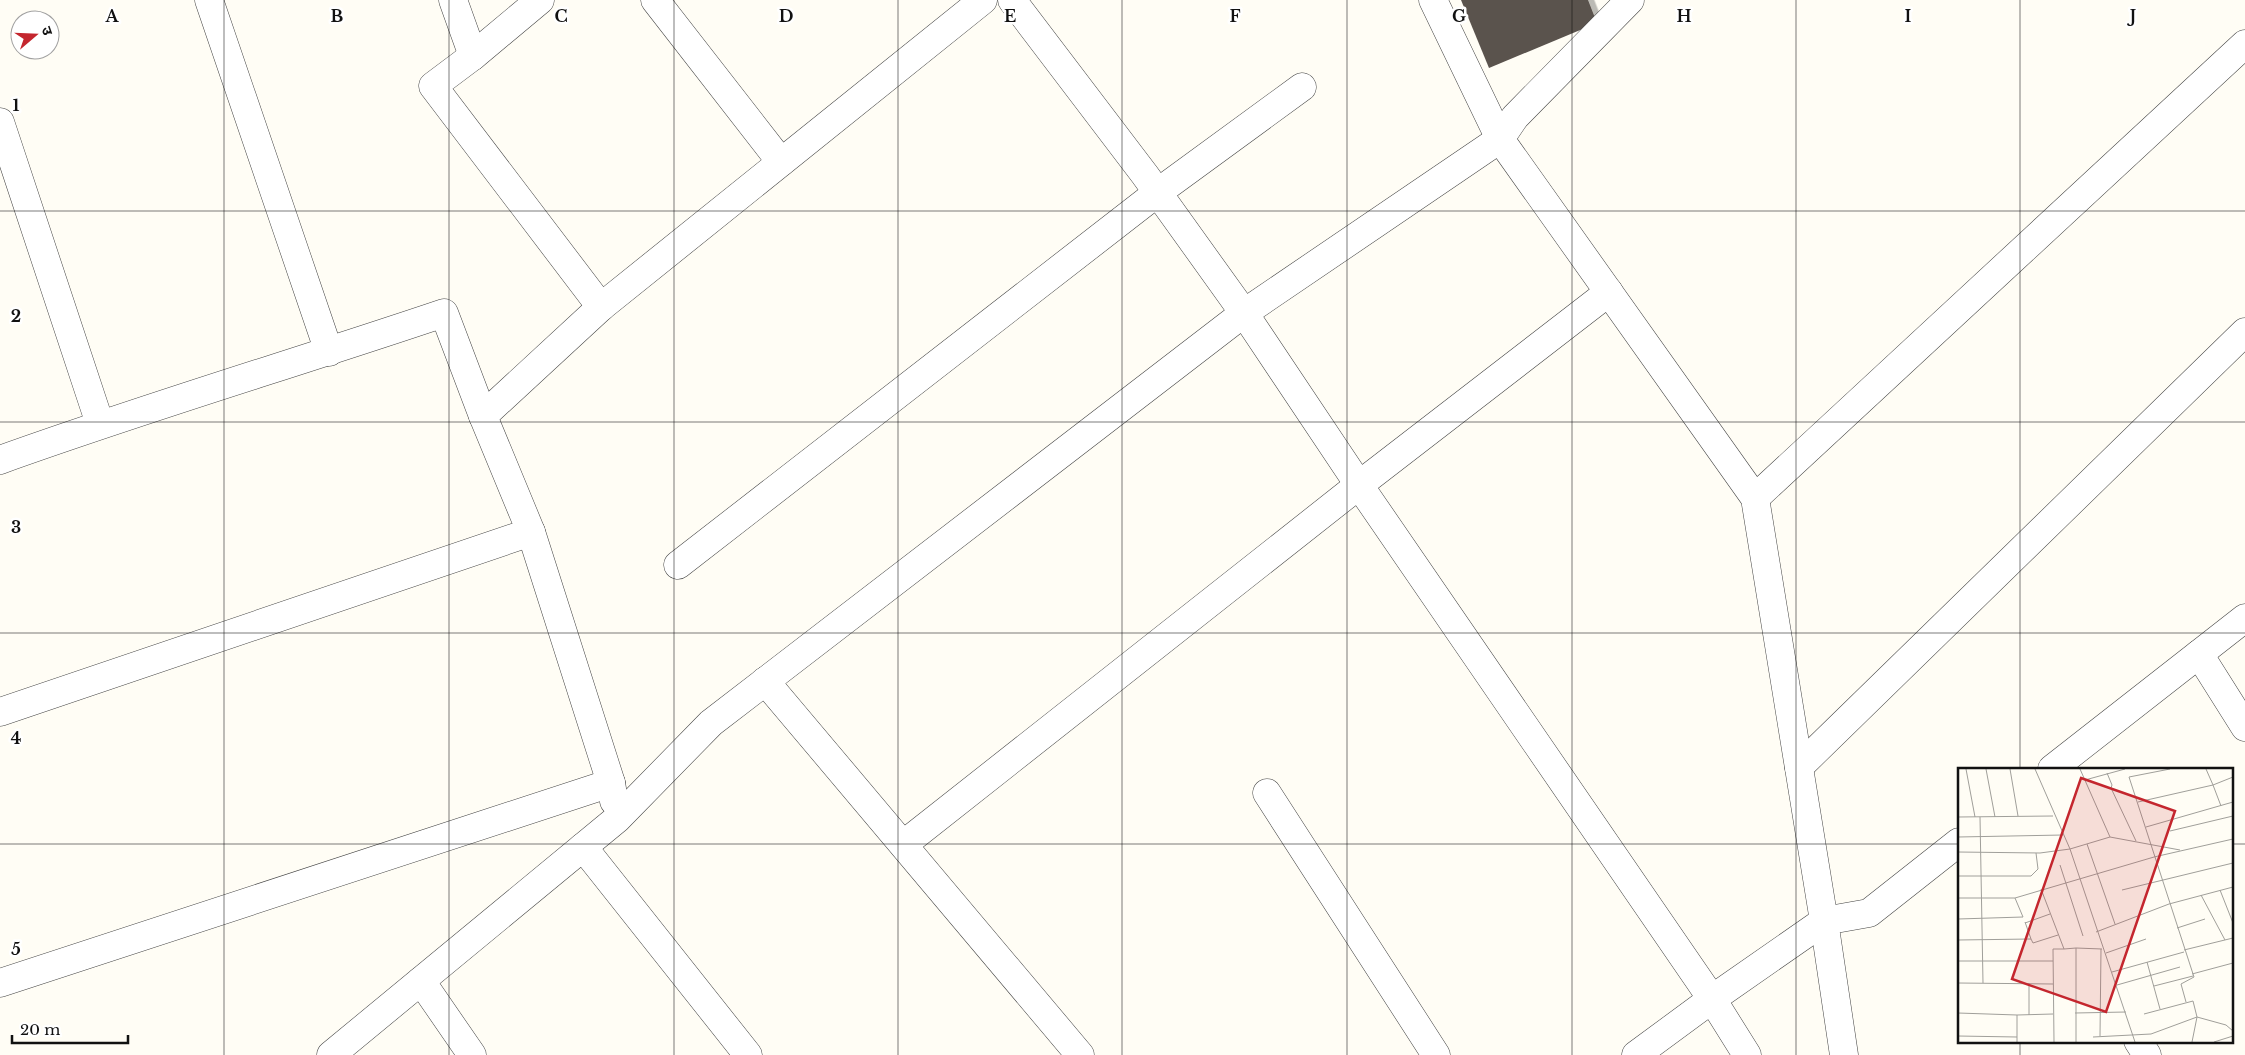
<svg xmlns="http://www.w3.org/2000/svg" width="2245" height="1055" viewBox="0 0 2245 1055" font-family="'Libre Baskerville','Noto Sans Devanagari',serif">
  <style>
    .building { fill: #5a524d; filter: url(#shadow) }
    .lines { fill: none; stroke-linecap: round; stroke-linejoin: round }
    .minor-casing { stroke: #444; stroke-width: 29 }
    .minor { stroke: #fff; stroke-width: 28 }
    .grid { fill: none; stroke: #111; stroke-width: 1; stroke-opacity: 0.55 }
    .inset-road { fill: none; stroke: #a09f9a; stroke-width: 1 }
    .view { fill: #c4262e; fill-opacity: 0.15; stroke: #c4262e; stroke-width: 2.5 }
    .inset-edge { fill: none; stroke: #111; stroke-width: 2.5 }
    .grid-label { font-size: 16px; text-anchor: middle; font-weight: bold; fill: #111; stroke: #fff; stroke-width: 5; stroke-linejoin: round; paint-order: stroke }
  </style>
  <defs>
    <filter id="shadow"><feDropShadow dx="4.5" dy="-4.5" stdDeviation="0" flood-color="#0004"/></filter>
  </defs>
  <rect width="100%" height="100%" fill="#fffdf5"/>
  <polygon class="building" points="1461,0 1588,0 1597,23 1489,68"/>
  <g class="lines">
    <defs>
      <g id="minor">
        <polyline points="209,0 329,352"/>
        <polyline points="453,0 473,56 433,86 601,307"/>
        <polyline points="655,0 781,162"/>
        <polyline points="1012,0 1145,175 1244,313 1359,485 1712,999 1747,1055"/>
        <polyline points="1433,0 1500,139 1755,498 1824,921 1844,1055"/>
        <polyline points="473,56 540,0"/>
        <polyline points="0,122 100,424"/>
        <path d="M0,460C147,407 296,363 444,313L483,416"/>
        <polyline points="1755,498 2245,44"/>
        <polyline points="531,532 611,783 614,801"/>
        <polyline points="678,565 1157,193 1302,87"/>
        <polyline points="2199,654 2245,727"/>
        <polyline points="765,681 1080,1055"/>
        <polyline points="0,712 531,532 483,416 601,307 983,0"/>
        <polyline points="1799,767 2245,332"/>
        <polyline points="2052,769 2245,618"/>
        <polyline points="1267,793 1436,1055"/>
        <polyline points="904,844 1359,485 1609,292"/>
        <polyline points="583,847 748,1055"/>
        <polyline points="421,981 472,1055"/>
        <polyline points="0,983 611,783"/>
        <polyline points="2138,1041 2147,1055"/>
        <polyline points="331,1055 617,819 711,723 1244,313 1500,139 1515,117 1630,0"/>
        <polyline points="1636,1055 1712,999 1824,921 1869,913 1959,842"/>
      </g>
    </defs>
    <use href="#minor" class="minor-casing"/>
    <use href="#minor" class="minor"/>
  </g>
  <path class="grid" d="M224,0V1055M449,0V1055M674,0V1055M898,0V1055M1122,0V1055M1347,0V1055M1572,0V1055M1796,0V1055M2020,0V769M0,211H2245M0,422H2245M0,633H2245M0,844H1959M2231,844H2245M2020,1041V1055"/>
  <g transform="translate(1958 768)">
    <rect width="275" height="275" fill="#fffdf5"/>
    <path class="inset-road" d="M8,1L17,49M28,1L37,49M52,1L60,48M77,1L112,81L177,274M122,1L152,69M212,1L171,9L236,209L223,216L228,234M149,5L154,17L153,20L178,73M127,12L167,1M180,34L255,17L248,1M263,38L255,17L275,9M0,49L95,48M22,49L25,215M188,59L275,34M212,63L275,48M0,69L105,67M129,76L157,156M0,84L82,85L112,81L152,69L222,82M102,97L125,168M0,108H73L80,101L78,85M83,121L106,181L118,180V274M164,122L275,95M262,122L275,155M243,127L267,172M0,130H57L196,89L275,71M0,151L65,149L57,130M67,154L73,171M67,155L92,146M219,160L247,151M138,164L211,136L275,119M0,172L73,171L75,175L100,167M118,180L144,181M226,182L275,170M148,185L188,171M0,193H95M189,194L202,241M154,204L226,184M234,206L275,195M0,215L95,216M71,215V247M159,217L222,199M196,218L235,208M0,245L59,247M117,245L168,244M186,246L235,233L239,249L234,274M0,268L59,269M142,268L143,181M135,269L193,266L239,249L268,257L275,263M59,274V247L95,246M96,274L95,181H106M256,274L275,268"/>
    <path class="view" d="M123,10L217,43L148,244L54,211Z"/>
    <rect width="275" height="275" class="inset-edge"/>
  </g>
  <g class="grid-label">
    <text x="112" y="22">A</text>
    <text x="337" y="22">B</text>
    <text x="561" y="22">C</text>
    <text x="786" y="22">D</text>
    <text x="1010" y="22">E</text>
    <text x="1235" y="22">F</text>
    <text x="1459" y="22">G</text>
    <text x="1684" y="22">H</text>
    <text x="1908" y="22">I</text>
    <text x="2133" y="22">J</text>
    <text x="16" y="111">1</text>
    <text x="16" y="322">2</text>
    <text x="16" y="533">3</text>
    <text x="16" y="744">4</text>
    <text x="16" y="955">5</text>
  </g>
  <g transform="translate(35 35) rotate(71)"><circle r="24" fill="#ffffff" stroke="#a0a0a0"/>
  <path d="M0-4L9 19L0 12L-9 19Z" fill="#c4262e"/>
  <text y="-8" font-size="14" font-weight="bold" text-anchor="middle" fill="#111111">उ</text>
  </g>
  <path d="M12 1035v8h116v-8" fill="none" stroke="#111111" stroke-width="2.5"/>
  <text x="20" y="1035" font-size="15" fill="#111111" stroke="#ffffff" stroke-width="4" paint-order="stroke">20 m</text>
</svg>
